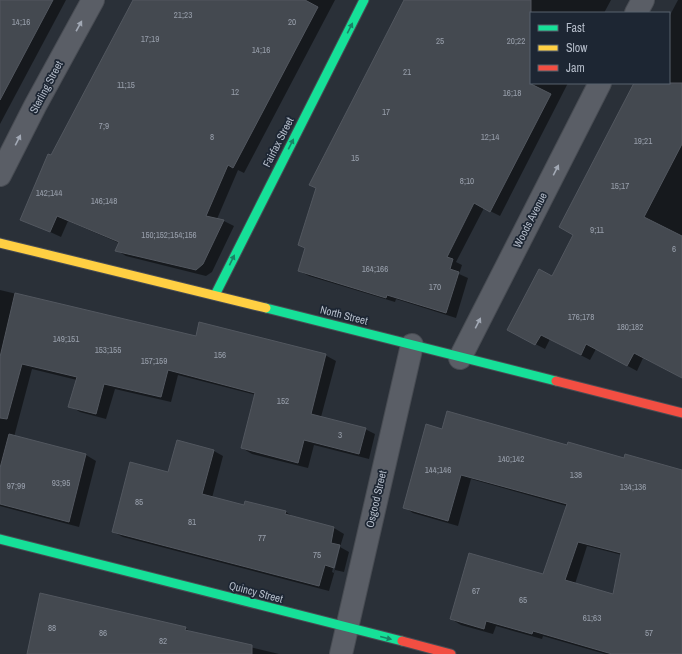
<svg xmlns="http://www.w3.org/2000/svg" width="682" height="654" viewBox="0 0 682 654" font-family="'Archivo Narrow',sans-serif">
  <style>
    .shadow { fill: #0007; fill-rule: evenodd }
    .building { fill: #444950; stroke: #52575f; fill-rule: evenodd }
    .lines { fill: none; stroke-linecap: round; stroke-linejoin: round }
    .street-casing { stroke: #484c53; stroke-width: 24 }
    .fast-casing { stroke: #484c53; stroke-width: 11 }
    .slow-casing { stroke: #484c53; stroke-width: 11 }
    .jam-casing { stroke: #484c53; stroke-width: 11 }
    .street { stroke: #5a5e66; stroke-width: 22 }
    .fast { stroke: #16e098; stroke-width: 9 }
    .slow { stroke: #ffcf43; stroke-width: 9 }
    .jam { stroke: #f24e42; stroke-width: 9 }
    .oneway { fill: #a2a9b5 }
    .oneway2 { fill: #1a8366 }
    .labels { text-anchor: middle; stroke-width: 3.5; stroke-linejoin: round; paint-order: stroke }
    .number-label { font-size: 9px; fill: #989fab }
    .street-label { font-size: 11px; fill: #b4bcc9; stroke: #1d2633 }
  </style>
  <rect width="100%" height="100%" fill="#2a3038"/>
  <g class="shadow">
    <polygon points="0,0 66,0 0,124"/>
    <polygon points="134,0 335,0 244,173 238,170 217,219 224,221 234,226 212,272 206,276 126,256 116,250 119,243 68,221 61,237 22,219 52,157"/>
    <polygon points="405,0 611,0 604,13 531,13 531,83 568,83 500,216 484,208 456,262 462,265 459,274 468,278 456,318 396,299 395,302 309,276 299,271 306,249 299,245 317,188 310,185"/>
    <polygon points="678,0 682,0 682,378 643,358 637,371 596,349 590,360 550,339 545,349 518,335 552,277 574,235 635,83 669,83 669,17"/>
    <polygon points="0,290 196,337 325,355 336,361 321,417 365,429 375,434 369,459 314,445 308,468 252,454 242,448 256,395 178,375 171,402 115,389 106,419 80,412 70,406 77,380 32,369 14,437 86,455 96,461 79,527 0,506"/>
    <path d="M442,430L568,446L682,471V654H605L543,636L542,639L496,626L493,634L461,625L451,619L544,575L567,506L471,479L458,526L413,513L404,507ZM587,546L622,555L614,595L575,584Z"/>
    <path d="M214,451L223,456L212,498L244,506L245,502L286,512L295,518L334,528L344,534L340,547L349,552L344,572L335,570L329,591L123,537L113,532L169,474ZM338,547H340L334,573L332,572Z"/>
    <polygon points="185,628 193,633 279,654 28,654"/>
  </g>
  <g class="building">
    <polygon points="0,0 53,0 0,100"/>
    <polygon points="133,0 305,0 318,7 233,168 228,165 206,216 224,220 203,264 196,270 115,251 119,242 57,216 50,232 20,220 48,154 51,155"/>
    <polygon points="404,0 531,0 531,84 551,94 490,212 474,203 447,257 453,259 450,269 459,272 446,313 387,295 386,298 298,271 305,248 298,245 316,188 309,185"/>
    <polygon points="634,83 682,83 682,144 644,217 682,236 682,378 634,353 627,366 586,344 581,355 541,335 535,345 507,330 539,269 552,276 573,235 559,227"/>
    <polygon points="15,293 196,336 199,322 326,354 311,414 366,428 359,454 304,440 298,463 241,448 255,393 168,370 161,397 104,384 96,414 68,407 77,377 22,364 7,419 0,418 0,357"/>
    <path d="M447,411L567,445L568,442L624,458L625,454L682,470V654H612L533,631L532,634L486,621L484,629L450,619L469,553L543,574L567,504L461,475L448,521L403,508L426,424L442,429ZM578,542L621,553L613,594L565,580Z"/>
    <polygon points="9,434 86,454 69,522 0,504 0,468"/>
    <polygon points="177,440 214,450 202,494 244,505 245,501 286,511 285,514 334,527 331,543 340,545 334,568 325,565 319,586 112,532 130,462 168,472"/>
    <polygon points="40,593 186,627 185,630 252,645 252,654 27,654"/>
  </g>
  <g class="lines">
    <defs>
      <g id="street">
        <polyline points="636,13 643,0"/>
        <polyline points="0,175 35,106 93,0"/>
        <polyline points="460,358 600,83"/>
        <polyline points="341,654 412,345"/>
      </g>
      <g id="fast">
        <polyline points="215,295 364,0"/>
        <polyline points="266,308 556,381"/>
        <polyline points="0,539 402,641"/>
      </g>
      <polyline id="slow" points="0,243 266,308"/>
      <g id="jam">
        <polyline points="556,381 682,413"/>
        <polyline points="402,641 451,654"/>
      </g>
    </defs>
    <use href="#street" class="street-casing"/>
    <use href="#fast" class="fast-casing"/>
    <use href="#slow" class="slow-casing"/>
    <use href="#jam" class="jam-casing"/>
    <use href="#street" class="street"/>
    <use href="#fast" class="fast"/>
    <use href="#slow" class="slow"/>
    <use href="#jam" class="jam"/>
  </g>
  <defs><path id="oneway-solid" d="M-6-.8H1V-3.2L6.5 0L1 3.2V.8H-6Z"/></defs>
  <g class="oneway">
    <use href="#oneway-solid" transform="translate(79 26) rotate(-61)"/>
    <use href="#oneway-solid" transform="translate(18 140) rotate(-63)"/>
    <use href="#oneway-solid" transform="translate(556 170) rotate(-63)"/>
    <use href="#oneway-solid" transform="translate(478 323) rotate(-63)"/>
  </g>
  <g class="oneway2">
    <use href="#oneway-solid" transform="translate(350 28) rotate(-63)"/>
    <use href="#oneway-solid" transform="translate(291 144) rotate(-63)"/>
    <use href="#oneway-solid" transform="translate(232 260) rotate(-64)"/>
    <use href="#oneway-solid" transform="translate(386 638) rotate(14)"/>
  </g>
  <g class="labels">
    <g class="number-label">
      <text x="183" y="18">21;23</text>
      <text x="21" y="25">14;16</text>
      <text x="292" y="25">20</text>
      <text x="150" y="42">17;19</text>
      <text x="440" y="44">25</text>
      <text x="516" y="44">20;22</text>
      <text x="261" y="53">14;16</text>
      <text x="407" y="75">21</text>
      <text x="126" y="88">11;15</text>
      <text x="235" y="95">12</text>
      <text x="512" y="96">16;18</text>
      <text x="386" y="115">17</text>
      <text x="104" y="129">7;9</text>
      <text x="212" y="140">8</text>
      <text x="490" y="140">12;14</text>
      <text x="643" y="144">19;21</text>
      <text x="355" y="161">15</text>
      <text x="467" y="184">8;10</text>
      <text x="620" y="189">15;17</text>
      <text x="49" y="196">142;144</text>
      <text x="104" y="204">146;148</text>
      <text x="597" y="233">9;11</text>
      <text x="169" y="238">150;152;154;156</text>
      <text x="674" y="252">6</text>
      <text x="375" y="272">164;166</text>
      <text x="435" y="290">170</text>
      <text x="581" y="320">176;178</text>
      <text x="630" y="330">180;182</text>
      <text x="66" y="342">149;151</text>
      <text x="108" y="353">153;155</text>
      <text x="220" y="358">156</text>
      <text x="154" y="364">157;159</text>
      <text x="283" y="404">152</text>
      <text x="340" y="438">3</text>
      <text x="511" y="462">140;142</text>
      <text x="438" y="473">144;146</text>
      <text x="576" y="478">138</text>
      <text x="61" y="486">93;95</text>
      <text x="16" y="489">97;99</text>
      <text x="633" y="490">134;136</text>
      <text x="139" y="505">85</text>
      <text x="192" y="525">81</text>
      <text x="262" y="541">77</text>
      <text x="317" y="558">75</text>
      <text x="476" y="594">67</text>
      <text x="523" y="603">65</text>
      <text x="592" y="621">61;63</text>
      <text x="52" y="631">88</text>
      <text x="103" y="636">86</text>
      <text x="649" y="636">57</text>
      <text x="163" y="644">82</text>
    </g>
    <g class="street-label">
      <text transform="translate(46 87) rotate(-62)" y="4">Sterling Street</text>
      <text transform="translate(278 142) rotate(-63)" y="4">Fairfax Street</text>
      <text transform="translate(530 220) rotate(-63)" y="4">Woods Avenue</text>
      <text transform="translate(344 315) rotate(14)" y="4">North Street</text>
      <text transform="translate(376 499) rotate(-77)" y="4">Osgood Street</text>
      <text transform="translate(256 592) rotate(15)" y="4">Quincy Street</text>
    </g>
  </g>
  <rect x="530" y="12" width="140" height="72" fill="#1d2633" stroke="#59626f"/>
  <rect x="538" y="25" width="20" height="6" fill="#16e098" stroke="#59626f"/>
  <text x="566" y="32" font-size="12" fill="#b4bcc9">Fast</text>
  <rect x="538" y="45" width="20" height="6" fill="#ffcf43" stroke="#59626f"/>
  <text x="566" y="52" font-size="12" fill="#b4bcc9">Slow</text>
  <rect x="538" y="65" width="20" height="6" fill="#f24e42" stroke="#59626f"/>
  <text x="566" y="72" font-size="12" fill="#b4bcc9">Jam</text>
</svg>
